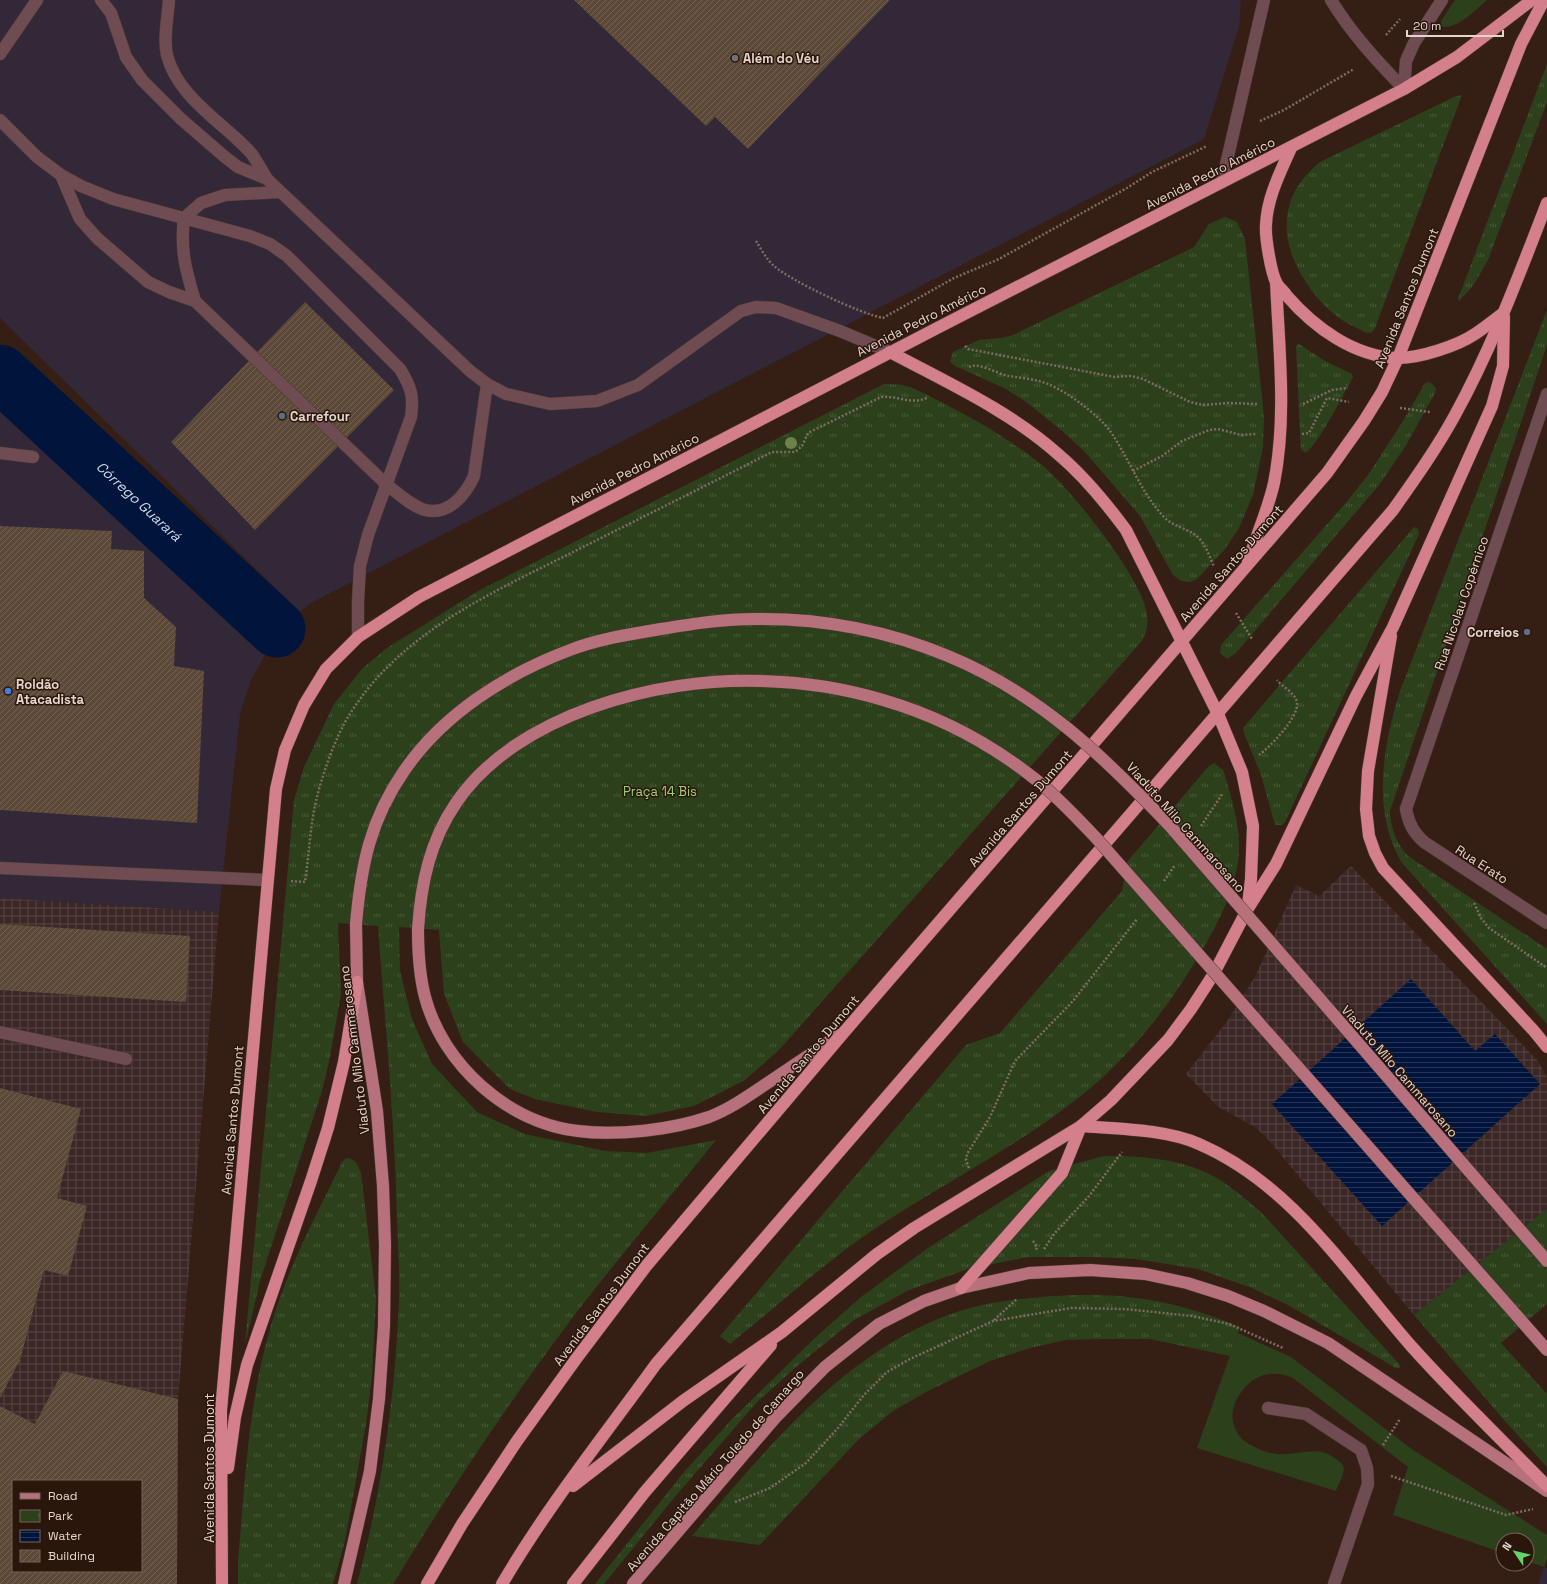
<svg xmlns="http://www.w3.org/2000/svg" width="1547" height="1584" viewBox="0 0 1547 1584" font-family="'Space Grotesk',sans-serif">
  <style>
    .commercial { fill: #332837 }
    .industrial { fill: url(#industrial-grid); fill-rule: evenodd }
    .grass { fill: #2c401b }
    .park { fill: url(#park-tufts) }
    .water { fill: url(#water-rules) }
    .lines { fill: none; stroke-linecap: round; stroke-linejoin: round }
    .river { stroke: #00143c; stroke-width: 57 }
    .building { fill: url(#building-hatch); fill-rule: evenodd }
    .lane-casing { stroke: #513c33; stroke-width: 13 }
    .street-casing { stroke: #513c33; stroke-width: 13 }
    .primary-casing { stroke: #513c33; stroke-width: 13 }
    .highway-casing { stroke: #513c33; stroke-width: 13 }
    .path { stroke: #7e6b63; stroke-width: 2.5; stroke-dasharray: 2 2; stroke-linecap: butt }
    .lane { stroke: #6f4c51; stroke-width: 12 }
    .street { stroke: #6f4c51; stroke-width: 12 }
    .primary { stroke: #b7717c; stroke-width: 12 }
    .highway { stroke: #d47f8c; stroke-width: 12 }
    .primary-bridge-casing { stroke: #513c33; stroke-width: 13; stroke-linecap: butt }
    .primary-bridge { stroke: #b7717c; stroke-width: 12 }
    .tree { fill: #6e8149 }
    .worship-dot { fill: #6b7280; stroke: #2b160c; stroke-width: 1.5 }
    .service-dot { fill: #5c6f8a; stroke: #2b160c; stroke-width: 1.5 }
    .shop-dot { fill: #3f7fe0; stroke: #2b160c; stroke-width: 1.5 }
    .labels { text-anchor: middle; stroke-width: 3; stroke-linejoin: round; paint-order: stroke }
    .poi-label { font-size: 13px; font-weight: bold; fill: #e4d5ce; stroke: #2b160c; text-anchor: start }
    .street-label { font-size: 13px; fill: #e4d5ce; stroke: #2b160c }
    .park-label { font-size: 13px; fill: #9dd173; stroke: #2b160c }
    .water-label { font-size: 14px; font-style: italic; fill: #d0dced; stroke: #2b160c }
  </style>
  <defs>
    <pattern id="industrial-grid" width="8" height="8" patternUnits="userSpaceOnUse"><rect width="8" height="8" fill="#3b2726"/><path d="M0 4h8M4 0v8" fill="none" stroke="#574544"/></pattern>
    <pattern id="park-tufts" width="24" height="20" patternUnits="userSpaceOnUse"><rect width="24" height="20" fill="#2c401b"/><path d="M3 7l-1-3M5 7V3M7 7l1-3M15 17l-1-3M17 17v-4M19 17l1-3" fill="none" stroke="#4a5b3b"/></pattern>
    <pattern id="water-rules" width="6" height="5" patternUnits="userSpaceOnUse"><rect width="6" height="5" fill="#00143c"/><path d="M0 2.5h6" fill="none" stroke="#253557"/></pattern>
    <pattern id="building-hatch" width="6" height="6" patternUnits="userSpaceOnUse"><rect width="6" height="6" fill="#5c4937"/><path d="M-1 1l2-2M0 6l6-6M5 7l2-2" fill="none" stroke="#736253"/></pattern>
  </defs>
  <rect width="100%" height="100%" fill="#351f15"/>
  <g class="commercial">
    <polygon points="0,0 1241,0 1239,26 1204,139 311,603 300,612 0,318"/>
    <polygon points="0,411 202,583 222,606 267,651 251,680 240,714 219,912 0,898"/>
    <polygon points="1544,1567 1547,1568 1547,1584 1538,1584"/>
  </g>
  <g class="industrial">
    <polygon points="1351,866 1537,1060 1547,1077 1547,1209 1414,1315 1266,1137 1255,1127 1217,1106 1186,1074 1228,1020 1256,975 1296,885 1319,896"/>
    <path d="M0,898L219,912L178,1399L177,1584H0ZM13,1481H141V1571H13Z"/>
  </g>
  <g class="grass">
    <path d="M1455,0H1487C1475,10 1460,27 1444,27L1441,26V21Z"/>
    <path d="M1238,1333L1291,1357L1413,1450L1547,1535V1558L1544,1567L1527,1561V1540H1503V1553L1393,1515L1408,1467L1293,1378C1273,1370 1256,1373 1242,1391C1234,1401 1229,1416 1235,1428C1238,1436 1243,1441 1251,1445C1259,1450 1268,1453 1277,1454C1298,1456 1317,1444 1336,1459C1339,1461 1343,1464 1344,1468C1344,1475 1338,1485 1336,1491L1197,1448Z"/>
  </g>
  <g class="park">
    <polygon points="1547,64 1547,102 1488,260 1473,286 1459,301 1458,299"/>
    <path d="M1462,95L1375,328L1372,332C1366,334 1361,330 1355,327C1320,312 1282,259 1287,219C1289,195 1301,178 1320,162L1454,97Z"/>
    <polygon points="1225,217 1237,222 1245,239 1264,416 1263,447 1253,495 1239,528 1225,549 1198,578 1191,582 1181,581 1173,575 1140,516 1085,452 1061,430 1025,401 1004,388 955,366 950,362 953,352 979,340 1001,338 1013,335 1194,247 1209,224"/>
    <path d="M1547,310V345L1390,811C1391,829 1396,843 1408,856L1547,949V1024L1402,863C1371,811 1383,746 1400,691Z"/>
    <path d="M1299,344L1325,361L1352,374L1353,377C1346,390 1316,449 1305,453L1301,449L1300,434L1296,346Z"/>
    <polygon points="1430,382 1436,388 1435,393 1405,447 1379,485 1236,653 1227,659 1220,653 1221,645 1344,505 1368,475 1403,421 1425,383"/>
    <path d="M884,384C890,384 896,384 902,385C913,387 925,394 935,399C973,418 1010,439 1043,466C1071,489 1139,575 1146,610C1149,622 1147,632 1141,642L779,1050L745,1080L694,1106L646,1116L597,1112L535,1099L510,1089L463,1042L444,994L439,930L399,927L400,971L412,1019L432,1064L477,1112L525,1134L605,1151L647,1153L716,1140C668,1200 617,1259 570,1321C507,1405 448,1494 393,1584H357C382,1492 395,1396 399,1301C400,1275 398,1248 397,1221C395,1123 385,1024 378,926L338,923L341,994L330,1057L322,1091L260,1281L245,1345L294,800L304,767L334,704L362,669L387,648L478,591Z"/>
    <polygon points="1414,527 1418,529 1419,534 1285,822 1282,825 1275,825 1261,775 1244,733 1243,728"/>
    <path d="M1214,763L1223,770L1225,775C1232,800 1240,825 1239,851C1237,887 1219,922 1201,952C1174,998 1143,1040 1104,1076C1041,1134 954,1177 882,1224C828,1259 780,1304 730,1344L720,1336L966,1045L1000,1033L1122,891L1127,862L1208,767Z"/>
    <path d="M1104,1156C1140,1156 1178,1158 1211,1175C1229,1184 1245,1199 1260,1211L1399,1364L1400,1368H1396L1288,1305L1252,1288L1198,1269L1136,1259L1095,1257H1028L968,1269L909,1290L854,1320L802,1362L758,1401L673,1499L604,1584H595L684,1472L734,1417L817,1336L861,1297L928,1248L1049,1171Z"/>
    <path d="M346,1158C356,1159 358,1165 361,1173L376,1298L372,1376L366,1424L345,1541L333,1584H238V1561C245,1484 248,1404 270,1329C286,1271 316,1216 342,1162Z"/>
    <polygon points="1547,1209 1547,1304 1501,1343 1547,1394 1547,1467 1504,1420 1414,1315"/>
    <path d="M1076,1295C1094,1295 1111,1295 1128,1297C1167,1301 1204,1312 1240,1327L1230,1356L1150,1339H1103L1065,1340L1030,1348L990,1361L926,1392L893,1411L859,1439L760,1545L692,1536C767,1448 851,1343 966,1309C1002,1299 1039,1297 1076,1295Z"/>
  </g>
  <polygon class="water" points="1411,979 1475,1051 1495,1034 1540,1084 1382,1226 1272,1104"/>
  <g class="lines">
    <path class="river" id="s1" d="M0,373L277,629"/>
  </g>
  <g class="building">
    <polygon points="574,0 890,0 748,149 715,117 706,126"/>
    <polygon points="305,302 394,390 255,530 171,442"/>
    <polygon points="0,526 112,531 111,549 144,551 144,598 176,627 174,666 204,671 197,823 0,810"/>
    <polygon points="0,924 190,936 186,1002 0,990"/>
    <polygon points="0,1088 81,1109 57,1198 87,1206 68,1276 44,1270 20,1360 0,1398"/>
    <path d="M63,1371L178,1399L177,1584H0V1406L35,1424ZM13,1481H141V1571H13Z"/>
  </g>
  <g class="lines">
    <defs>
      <g id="lane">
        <polyline points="101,0 111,13 126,57 142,80 181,119 225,157 238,167 267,179 470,371 487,384 506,394 550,404 597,401 638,385 741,311 756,307 776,308 840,331 890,352"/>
        <path d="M169,0C168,17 163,38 167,55C177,97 224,123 251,153C257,161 262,171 267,179"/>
        <path d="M1331,0C1351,33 1377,61 1404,89"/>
        <polyline points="0,54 37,0"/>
        <path d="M0,120L37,157L61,175L81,186L113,199L250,236L270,244L287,256L400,369C411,387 414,396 411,417L368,535L360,566L358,601V637"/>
        <polyline points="61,175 80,219 97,238 148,282 169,292 195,301"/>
        <polyline points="1222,182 1264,0"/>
        <path d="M280,192L225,195L201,203L184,218C180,250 186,271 195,301L387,485C398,493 411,506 425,510C449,516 466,494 474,476L487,384"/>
        <polyline points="0,453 33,457"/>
        <polyline points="0,868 266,880"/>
        <polyline points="0,1032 126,1059"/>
      </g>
      <g id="street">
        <polyline points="1404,89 1406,61 1414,43 1442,0"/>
        <path d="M1547,394L1406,809C1409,824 1413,832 1424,842L1547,923"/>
        <polyline points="1268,1408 1306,1414 1361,1450 1367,1468 1368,1484 1334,1584"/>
      </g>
      <g id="primary">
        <path d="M418,929C418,952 419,974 425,997C443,1065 508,1123 578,1131C618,1136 671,1130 709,1117C730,1109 748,1096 766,1084C791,1067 815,1051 839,1035"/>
        <polyline points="344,1584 370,1471 379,1399 384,1326 385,1245 383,1186 377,1111 357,982 356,924"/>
        <polyline points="633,1584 775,1418 825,1367 879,1324 924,1301 961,1288 1029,1273 1090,1270 1145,1274 1187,1283 1228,1296 1264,1311 1328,1343 1547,1491"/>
      </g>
      <g id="highway">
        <path d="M1291,148C1280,173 1267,198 1266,225C1265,237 1271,272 1276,282C1278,287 1284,291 1287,296C1314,327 1354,357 1398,358C1420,358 1457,346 1475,334C1484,328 1493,321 1502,314"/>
        <path d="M890,352C948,383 1010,411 1059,455C1085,477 1106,503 1126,530L1218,714L1242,772L1253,826L1251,879L1248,905"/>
        <path d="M1248,562C1256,536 1268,510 1274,483C1287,417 1279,349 1276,282"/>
        <polyline points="1391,636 1368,771 1366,809 1369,836 1375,853 1383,868 1534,1031 1547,1047"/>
        <path d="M1081,1126C1118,1129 1165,1129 1199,1144C1292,1184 1348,1274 1412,1347C1455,1395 1502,1440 1547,1486"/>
        <polyline points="961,1288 1062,1173 1081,1126"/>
        <polyline points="228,1468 235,1417 247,1365 311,1181 328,1128 344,1062 357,982"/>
        <polyline points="573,1486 683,1401 782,1332 877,1254 914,1228 1081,1126 1111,1100 1168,1040 1191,1009 1213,975 1247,910 1276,864 1356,696 1393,627 1492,406 1503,366 1504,317"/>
        <polyline points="222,1584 221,1411 276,789 285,750 304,705 326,669 358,637 419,597 943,325 1404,89 1457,57 1532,0"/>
        <polyline points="427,1584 462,1524 517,1441 576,1359 647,1265 845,1031 1327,473 1364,421 1382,392 1398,358 1521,44 1544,0"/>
        <path d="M502,1584C547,1507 604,1436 656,1364L1393,510C1415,479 1437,448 1455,415C1492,348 1519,275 1547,203"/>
        <polyline points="573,1584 644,1493 771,1345"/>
      </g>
    </defs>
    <use href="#lane" class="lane-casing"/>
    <use href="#street" class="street-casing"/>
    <use href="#primary" class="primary-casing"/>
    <use href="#highway" class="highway-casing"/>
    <g class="path">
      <polyline points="1386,35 1400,19"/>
      <polyline points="1260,121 1284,110 1354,69"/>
      <path d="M756,241C761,249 767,260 774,266C791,281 861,314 883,318L954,278L999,259L1127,188L1152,172L1207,146"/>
      <polyline points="965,346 968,349 1115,377 1131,376 1143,379 1190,402 1203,405 1228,403 1258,404"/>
      <path d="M969,367C980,362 997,374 1009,376C1022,378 1035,379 1048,384C1066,391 1099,415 1110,431C1129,458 1140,491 1163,516C1172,526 1183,527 1194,534C1204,540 1210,557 1214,567"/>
      <polyline points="1303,404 1332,390 1348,388"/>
      <polyline points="1400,408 1430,412"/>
      <polyline points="1302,434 1309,433 1327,398 1349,402"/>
      <polyline points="1133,471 1162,456 1182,441 1209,430 1218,429 1241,435 1257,434"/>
      <polyline points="1236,613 1252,639"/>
      <path d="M1259,755C1270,747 1299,717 1297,703C1296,693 1282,687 1277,680"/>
      <polyline points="1201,826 1223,793"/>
      <path d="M291,881L305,882C309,855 310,827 316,801C322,776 332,747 344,724C396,631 497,591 587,545C649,514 711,483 772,452H795L802,446L808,433L881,397C896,395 914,406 928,397"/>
      <polyline points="1164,881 1175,865"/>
      <polyline points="1474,903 1481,918 1489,928 1547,968"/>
      <polyline points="969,1168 966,1160 967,1154 990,1117 1015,1061 1073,1001 1137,919"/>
      <polyline points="1033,1241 1037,1247 1036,1250"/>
      <polyline points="1044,1249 1054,1234 1089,1196 1122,1152"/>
      <polyline points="994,1320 1017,1299"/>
      <polyline points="1383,1445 1400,1419"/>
      <polyline points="1391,1476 1506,1515 1533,1509"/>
      <polyline points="735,1502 770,1488 806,1463 838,1428 863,1396 887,1372 910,1359 993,1321 1071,1308 1125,1309 1192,1316 1229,1324 1283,1348"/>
    </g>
    <use href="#lane" class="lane"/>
    <use href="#street" class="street"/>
    <use href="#primary" class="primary"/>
    <use href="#highway" class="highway"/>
    <defs>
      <g id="primary-bridge">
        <path d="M356,924C361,866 370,820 404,771C443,714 506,674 570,650C599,639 631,634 661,629C692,624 723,619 755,619C821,618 888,631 948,656C1040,694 1103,756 1170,826L1547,1261"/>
        <path d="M418,929C421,883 430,841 456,803C516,714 659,677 761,681C802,682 843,688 883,700C938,716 991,744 1035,779C1058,797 1077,818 1097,839L1547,1350"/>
      </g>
    </defs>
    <use href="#primary-bridge" class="primary-bridge-casing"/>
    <use href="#primary-bridge" class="primary-bridge"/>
  </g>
  <circle class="tree" cx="791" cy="443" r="6"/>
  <circle class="worship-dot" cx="735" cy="58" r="4"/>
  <g class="service-dot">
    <circle cx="282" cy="416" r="4"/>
    <circle cx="1527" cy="632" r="4"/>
  </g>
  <circle class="shop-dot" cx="8" cy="691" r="4"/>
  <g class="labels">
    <g class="poi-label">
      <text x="743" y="63">Além do Véu</text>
      <text x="290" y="421">Carrefour</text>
      <text x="1519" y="637" text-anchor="end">Correios</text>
      <text x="16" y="689">Roldão<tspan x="16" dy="15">Atacadista</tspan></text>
    </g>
    <g class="street-label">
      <text transform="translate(1210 173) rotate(-27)" y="5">Avenida Pedro Américo</text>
      <text transform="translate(1406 298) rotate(-68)" y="5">Avenida Santos Dumont</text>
      <text transform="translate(921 320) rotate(-27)" y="5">Avenida Pedro Américo</text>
      <text transform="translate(634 469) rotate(-27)" y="5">Avenida Pedro Américo</text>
      <text transform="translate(1231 563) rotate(-49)" y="5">Avenida Santos Dumont</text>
      <text transform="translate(1461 603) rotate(-71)" y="5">Rua Nicolau Copérnico</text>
      <text transform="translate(1020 808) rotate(-49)" y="5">Avenida Santos Dumont</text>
      <text transform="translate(1186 827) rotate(48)" y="5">Viaduto Milo Cammarosano</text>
      <text transform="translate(1482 864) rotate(33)" y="5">Rua Erato</text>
      <text transform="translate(354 1050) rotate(-97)" y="5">Viaduto Milo Cammarosano</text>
      <text transform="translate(808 1054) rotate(-50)" y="5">Avenida Santos Dumont</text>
      <text transform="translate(1400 1071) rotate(49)" y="5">Viaduto Milo Cammarosano</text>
      <text transform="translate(232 1120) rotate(-85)" y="5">Avenida Santos Dumont</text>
      <text transform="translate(601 1304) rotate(-53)" y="5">Avenida Santos Dumont</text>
      <text transform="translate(209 1468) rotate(-90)" y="5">Avenida Santos Dumont</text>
      <text transform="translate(715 1470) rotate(-49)" y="5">Avenida Capitão Mário Toledo de Camargo</text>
    </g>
    <g class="park-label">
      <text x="660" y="796">Praça 14 Bis</text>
    </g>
    <g class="water-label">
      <text dy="5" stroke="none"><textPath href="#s1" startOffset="189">Córrego Guarará</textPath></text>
    </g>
  </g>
  <rect x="12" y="1480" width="130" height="92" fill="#2b160c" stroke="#75625a"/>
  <rect x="20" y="1493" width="20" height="6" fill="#b7717c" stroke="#75625a"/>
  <text x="48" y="1500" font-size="12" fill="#e4d5ce">Road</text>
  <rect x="20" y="1510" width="20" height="12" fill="url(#park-tufts)" stroke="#75625a"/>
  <text x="48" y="1520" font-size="12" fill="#e4d5ce">Park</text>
  <rect x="20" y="1530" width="20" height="12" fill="url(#water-rules)" stroke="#75625a"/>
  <text x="48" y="1540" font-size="12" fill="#e4d5ce">Water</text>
  <rect x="20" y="1550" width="20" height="12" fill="url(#building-hatch)" stroke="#75625a"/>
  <text x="48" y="1560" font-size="12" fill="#e4d5ce">Building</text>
  <g transform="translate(1515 1552) rotate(305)"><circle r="19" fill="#2b160c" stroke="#75625a"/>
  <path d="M0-3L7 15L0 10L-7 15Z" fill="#62d469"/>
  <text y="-6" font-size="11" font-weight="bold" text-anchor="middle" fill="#e4d5ce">N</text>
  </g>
  <path d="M1407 30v6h96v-6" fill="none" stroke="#e4d5ce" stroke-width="2"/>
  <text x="1413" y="30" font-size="12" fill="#e4d5ce" stroke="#2b160c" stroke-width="3" paint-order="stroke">20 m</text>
</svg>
